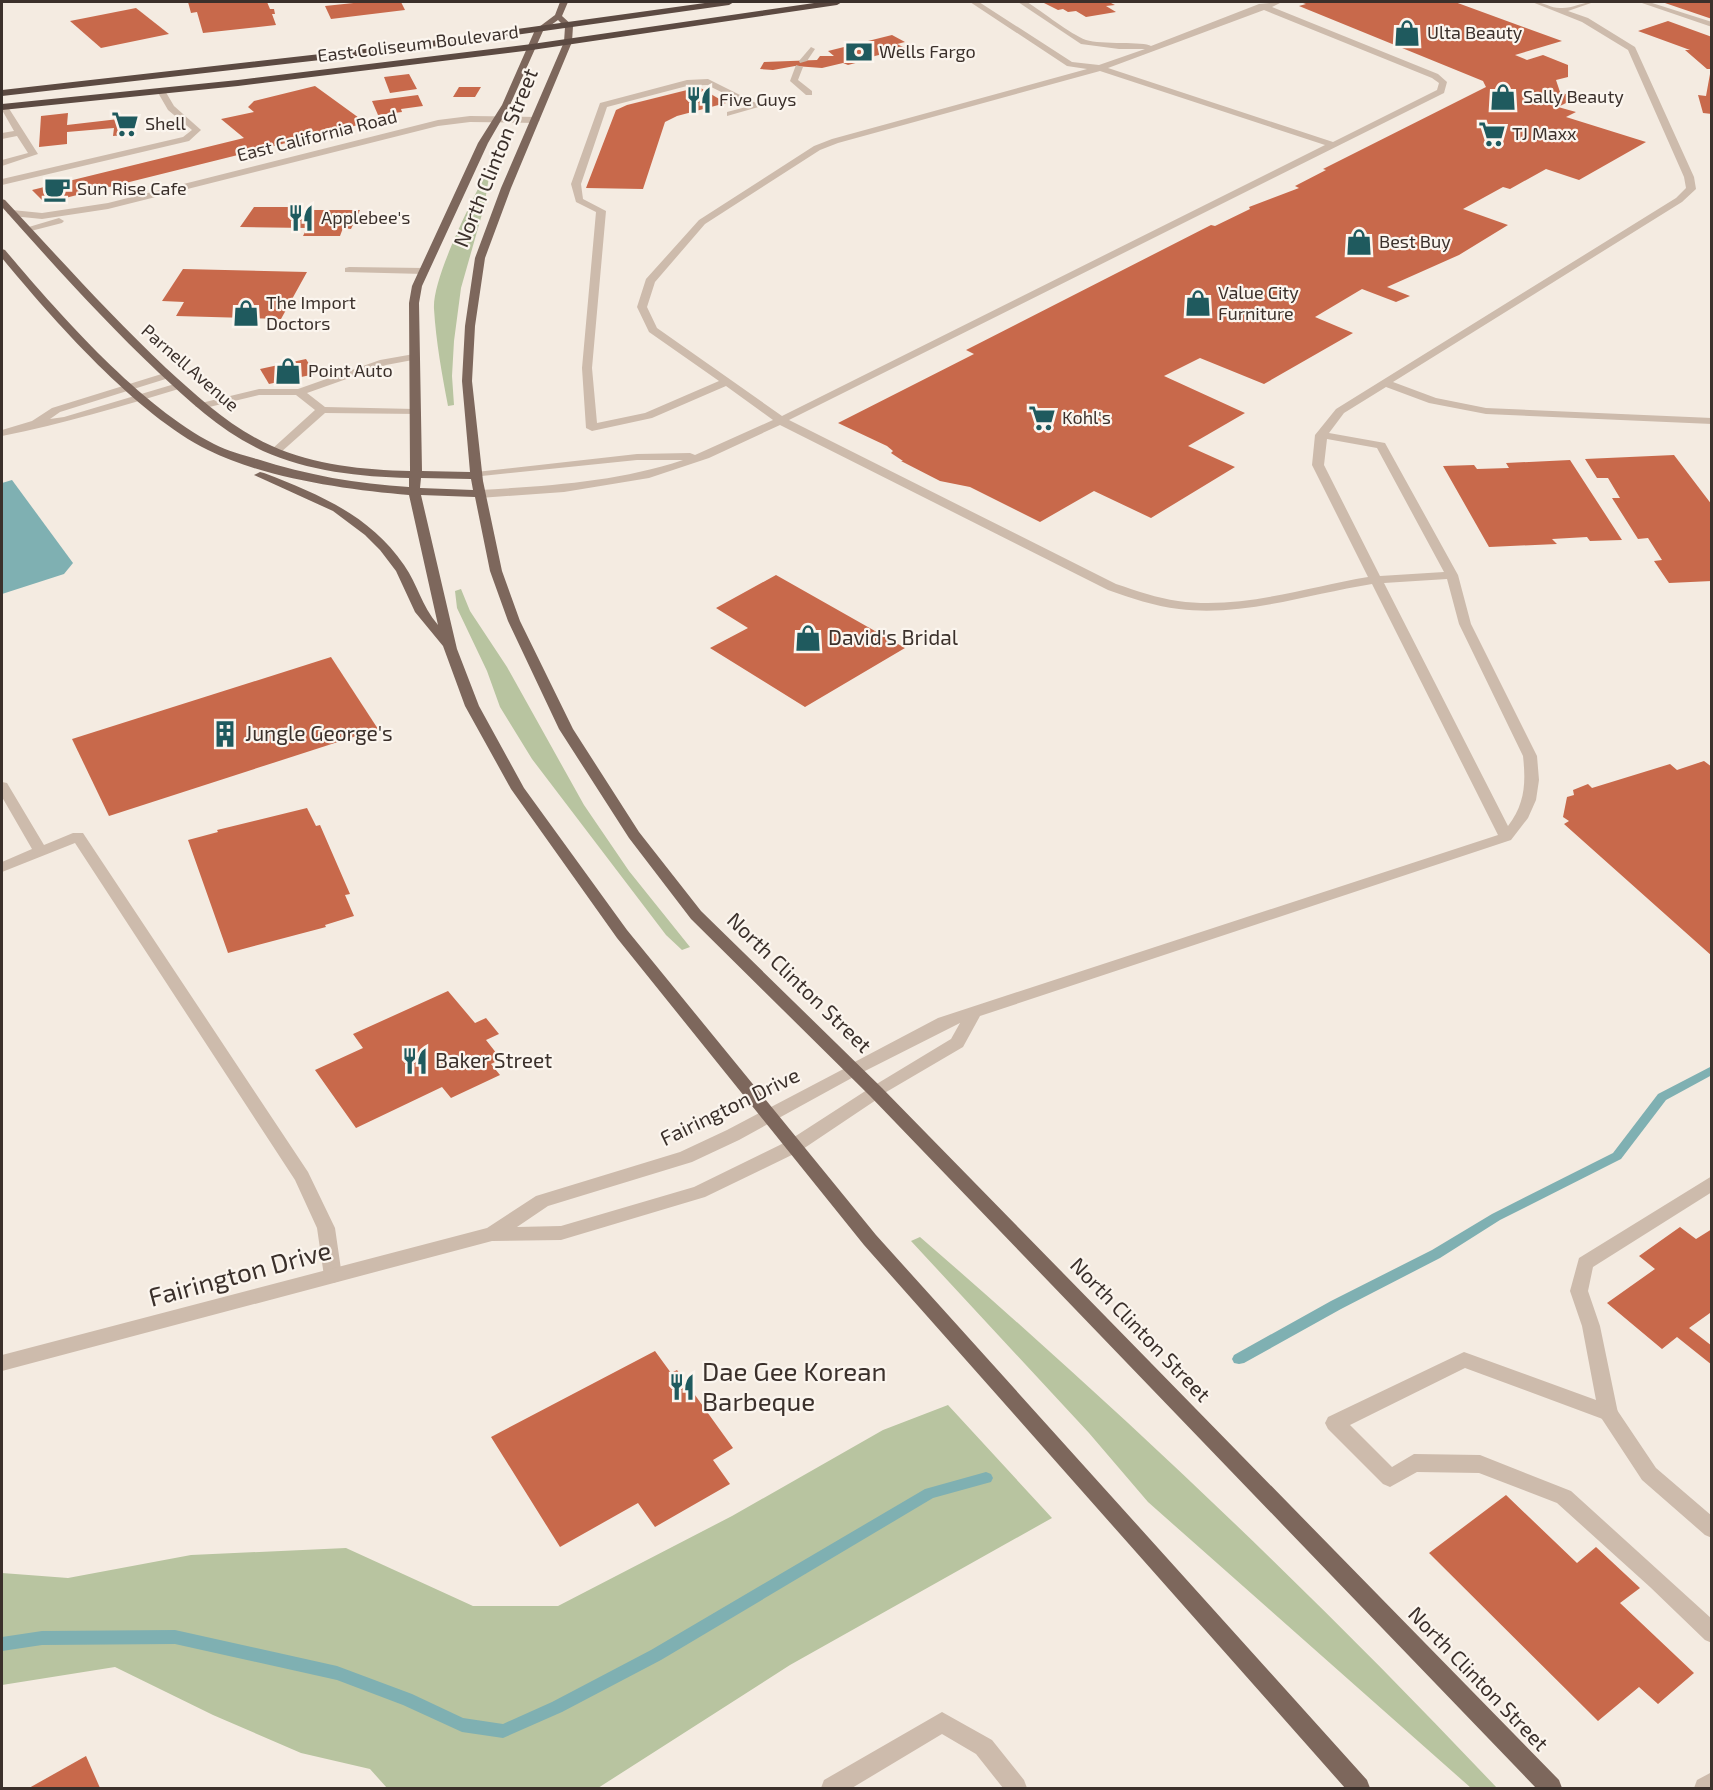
<svg xmlns="http://www.w3.org/2000/svg" width="1713" height="1790" viewBox="0 0 1713 1790" font-family="'Exo 2',sans-serif">
  <style>
    .green { fill: #b8c4a0 }
    .water { fill: #7fb0b2 }
    .lines { fill: none; stroke-linecap: round; stroke-linejoin: round }
    .stream { fill: #7fb0b2; fill-rule: evenodd }
    .building { fill: #c8694b }
    .lane { fill: #cdbbac; fill-rule: evenodd }
    .street { fill: #cdbbac; fill-rule: evenodd }
    .primary { fill: #7d675c; fill-rule: evenodd }
    .highway { fill: #5c4a42; fill-rule: evenodd }
    .labels { text-anchor: middle; stroke-width: 4.5; stroke-linejoin: round; paint-order: stroke }
    .far-poi-label { font-size: 18px; fill: #3b302b; stroke: #fbf5ee; text-anchor: start }
    .far-street-label { font-size: 18px; fill: #3b302b; stroke: #fbf5ee }
    .street-label { font-size: 21px; fill: #3b302b; stroke: #fbf5ee }
    .poi-label { font-size: 21px; fill: #3b302b; stroke: #fbf5ee; text-anchor: start }
    .near-street-label { font-size: 26px; fill: #3b302b; stroke: #fbf5ee }
    .near-poi-label { font-size: 26px; fill: #3b302b; stroke: #fbf5ee; text-anchor: start }
  </style>
  <rect width="100%" height="100%" fill="#f4ebe1"/>
  <g class="green">
    <path d="M487,171H490L484,207L461,288L454,341L452,376L454,405L448,406C442,374 436,342 434,309C432,278 472,201 487,171Z"/>
    <polygon points="461,589 470,611 507,667 584,805 629,871 690,947 682,950 666,935 532,759 500,707 487,671 457,608 455,591"/>
    <path d="M920,1237C1121,1411 1315,1595 1497,1788H1471L1148,1502L1089,1433L911,1241Z"/>
    <polygon points="948,1405 1052,1518 790,1665 598,1788 387,1788 370,1769 301,1753 213,1715 115,1667 2,1685 2,1573 68,1578 191,1555 346,1548 473,1606 558,1606 732,1516 883,1430"/>
  </g>
  <polygon class="water" points="12,480 73,563 64,574 2,594 2,483"/>
  <g class="lines">
    <g class="stream">
      <polygon points="1712,1066 1712,1075 1666,1100 1621,1159 1500,1220 1440,1258 1341,1309 1244,1363 1239,1364 1234,1363 1232,1359 1234,1355 1331,1301 1432,1250 1492,1214 1613,1153 1658,1094"/>
      <polygon points="986,1472 991,1474 993,1478 991,1482 933,1498 661,1660 562,1712 503,1738 462,1732 403,1705 337,1680 175,1644 42,1645 2,1651 2,1637 42,1631 175,1630 337,1666 412,1694 463,1718 503,1724 552,1702 651,1650 925,1489"/>
    </g>
  </g>
  <g class="building">
    <polygon points="188,2 267,2 270,9 274,9 275,14 272,14 276,25 203,33 197,12 191,13"/>
    <polygon points="363,2 401,2 405,10 331,19 325,6"/>
    <polygon points="1042,2 1109,2 1115,5 1106,6 1116,12 1086,17 1076,11 1068,12 1063,9 1058,10"/>
    <polygon points="1300,2 1455,2 1562,41 1515,55 1527,60 1543,55 1568,65 1568,77 1556,80 1560,92 1576,98 1558,107 1576,112 1566,117 1646,142 1579,180 1546,169 1510,189 1503,187 1463,209 1508,225 1459,255 1387,287 1410,296 1396,302 1362,289 1315,317 1353,333 1264,384 1200,358 1164,376 1245,413 1188,446 1235,467 1151,518 1094,491 1040,522 970,487 940,481 901,461 903,461 891,453 893,451 887,446 838,423 974,354 966,350 1211,225 1215,226 1250,209 1249,207 1299,188 1295,186 1326,170 1323,169 1486,87 1483,81 1299,6 1306,4"/>
    <polygon points="1662,2 1712,2 1712,19"/>
    <polygon points="136,8 169,34 101,48 70,21"/>
    <polygon points="1668,21 1712,37 1712,69 1707,69 1685,50 1690,50 1638,31"/>
    <polygon points="892,35 905,42 897,44 905,48 860,60 863,61 848,65 843,63 822,68 795,66 773,70 760,69 764,62 817,60 820,56 834,56 828,51"/>
    <polygon points="409,74 417,89 390,93 384,77"/>
    <polygon points="1710,74 1712,74 1712,114 1703,113 1698,95 1706,96"/>
    <polygon points="315,86 366,123 45,203 32,190 244,138 221,119 254,112 248,107 254,101"/>
    <polygon points="459,87 481,87 475,97 453,97"/>
    <polygon points="699,87 726,103 677,116 665,122 643,189 586,188 616,110 627,105"/>
    <polygon points="418,95 423,106 401,109 402,112 378,115 372,101"/>
    <polygon points="68,113 67,125 136,117 136,134 113,136 114,128 67,132 67,144 39,147 41,116"/>
    <polygon points="254,207 297,207 296,210 360,210 351,229 343,228 340,236 303,236 307,228 240,227"/>
    <polygon points="183,269 307,272 281,319 176,316 184,302 162,301"/>
    <polygon points="306,359 315,374 269,384 260,369"/>
    <polygon points="1674,455 1712,505 1712,581 1669,583 1654,561 1662,560 1648,538 1638,539 1612,498 1620,498 1608,478 1597,478 1585,459"/>
    <polygon points="1570,460 1622,540 1590,541 1587,537 1552,539 1557,544 1489,547 1443,466 1474,465 1477,469 1509,468 1506,463"/>
    <polygon points="776,575 905,648 805,707 710,648 748,628 716,608"/>
    <polygon points="331,657 378,729 109,816 72,739"/>
    <polygon points="1704,761 1712,767 1712,956 1564,824 1569,821 1563,817 1567,797 1574,795 1573,790 1588,784 1592,788 1670,764 1677,770"/>
    <polygon points="307,808 316,826 320,825 350,894 345,895 354,916 325,925 326,927 228,953 188,840 218,832 217,830"/>
    <polygon points="448,991 475,1023 486,1018 499,1034 486,1040 501,1059 491,1064 500,1075 451,1098 442,1087 356,1128 315,1070 363,1048 353,1034"/>
    <polygon points="1680,1227 1696,1239 1712,1229 1712,1314 1710,1313 1689,1328 1712,1346 1712,1365 1677,1337 1662,1349 1607,1303 1655,1269 1639,1256"/>
    <polygon points="655,1351 671,1373 677,1370 733,1448 713,1460 730,1484 655,1527 638,1503 560,1547 491,1437"/>
    <polygon points="1506,1495 1577,1563 1596,1547 1640,1588 1620,1603 1694,1673 1658,1704 1639,1687 1598,1721 1429,1553"/>
    <polygon points="86,1756 100,1788 29,1788"/>
  </g>
  <g class="lines">
    <g class="lane">
      <path d="M970,2H979L1072,62L1099,65L1145,49H1119L1081,44L1018,2H1027C1043,12 1070,34 1086,40C1101,45 1144,41 1151,46L1259,4L1282,2L1272,7L1438,74L1447,82L1444,93L789,420L1116,584C1137,591 1157,598 1178,601C1241,610 1307,587 1368,577L1312,465L1315,435L1336,409L1676,198L1686,188L1684,177L1628,50L1582,22L1532,2C1543,1 1550,8 1560,8C1571,9 1582,2 1594,2L1568,11L1588,18L1635,47L1694,177L1696,189L1682,202L1393,382L1436,398L1486,408L1712,418V424L1486,414L1429,403L1386,387L1344,413L1329,433L1385,443L1458,575L1471,624L1537,756L1539,780L1536,800L1528,818L1511,840L980,1016L963,1047L876,1098L870,1096L868,1092L870,1088L951,1039L960,1023L859,1074H847L845,1070L847,1066L938,1018L1498,835L1372,584C1309,594 1243,617 1179,609C1154,606 1131,598 1108,590L780,425L709,458L649,478L564,492L479,498L473,494L479,490C548,486 617,482 683,460H637L472,477L470,475L476,472L637,454L690,453L695,455L773,420L726,386L652,418L592,431L586,428L582,368L596,212L576,202L571,184L600,103L687,80L708,79L762,106L727,116V112L750,106L707,85L687,86L607,107L581,184L583,199L606,211L592,368L597,423L645,413L719,381L649,332L637,307L646,279L699,220L814,146L832,139L1087,69L1067,66ZM1264,10L1432,78L1439,83L1437,90L1333,142L1108,68ZM1100,71L1325,145L782,416L657,328L647,307L655,282L705,224L820,150L838,143ZM1327,439L1377,448L1444,572L1380,576L1324,465ZM1447,579L1459,624L1523,756C1526,783 1525,804 1508,826L1384,583Z"/>
      <polygon points="1639,2 1649,2 1712,22 1712,27"/>
      <polygon points="811,47 815,49 807,61 800,63 799,61"/>
      <polygon points="796,65 803,67 798,80 812,91 812,95 806,95 790,81"/>
      <polygon points="161,88 164,89 174,106 201,130 189,141 2,185 2,179 183,137 192,130 168,110 157,91"/>
      <polygon points="4,104 8,107 38,154 2,166 2,160 28,153 17,136 2,139 2,133 14,131 2,110 2,105"/>
      <polygon points="349,267 424,268 429,271 424,274 345,272 345,268"/>
      <polygon points="414,354 418,355 418,359 386,365 307,393 325,407 415,409 421,412 419,414 325,413 280,453 276,454 270,451 272,449 315,410 296,395 259,395 201,409 195,406 197,404 259,389 298,389 380,360"/>
      <path d="M168,372L173,375L172,377L60,412L50,419L64,417L178,383L182,384V388C122,406 63,424 2,436V430L32,421L52,408Z"/>
      <polygon points="2,782 7,783 44,845 73,833 83,833 308,1172 335,1228 342,1276 339,1281 333,1283 327,1281 324,1276 317,1228 295,1180 75,843 2,872 2,862 32,849 2,797"/>
      <polygon points="1712,1176 1712,1192 1593,1267 1588,1291 1600,1326 1618,1413 1615,1419 1608,1421 1465,1368 1350,1425 1392,1467 1414,1454 1480,1455 1571,1491 1712,1619 1712,1643 1705,1640 1650,1587 1557,1503 1479,1473 1417,1472 1390,1487 1383,1484 1328,1429 1325,1423 1328,1417 1464,1352 1596,1400 1582,1326 1570,1291 1579,1258"/>
      <polygon points="942,1712 992,1740 1024,1780 1027,1788 1003,1788 976,1754 942,1734 852,1788 821,1788 824,1780"/>
      <polygon points="1712,1772 1712,1788 1694,1788 1697,1780"/>
    </g>
    <g class="street">
      <polygon points="470,116 536,117 540,120 536,123 470,122 438,126 108,209 42,219 12,216 7,213 12,210 42,213 108,203 438,120"/>
      <polygon points="59,218 64,221 62,223 27,232 22,229"/>
      <polygon points="853,1064 859,1066 861,1070 859,1074 739,1140 692,1162 548,1206 517,1227 561,1226 694,1187 788,1141 870,1088 882,1088 884,1092 882,1096 800,1151 705,1197 561,1240 492,1241 2,1371 2,1355 487,1228 536,1196 680,1152 727,1130"/>
      <polygon points="1608,1405 1615,1407 1656,1468 1712,1516 1712,1538 1705,1535 1642,1480 1598,1413 1601,1407"/>
    </g>
    <path class="primary" d="M560,2H568L562,16L573,26L572,42L511,188L485,258L475,326L472,381L483,481L502,571L520,621L573,729L639,832L701,911L882,1088L1559,1780L1562,1788H1536L870,1096L691,919L629,838L559,729L508,621L490,571L475,497L421,495L457,649L479,706L524,788L627,930L876,1235L1367,1780L1370,1788H1345L864,1245L617,938L511,789L465,706L443,646L415,612L396,571L380,550L365,535L333,511L254,475L260,472L264,473C318,494 370,515 404,565C418,585 421,605 438,625L409,495C347,490 264,478 208,450C137,415 53,320 2,258V249L5,250C59,314 140,406 214,444C228,451 243,455 257,459C307,475 357,484 409,487V478C361,477 307,471 263,451C222,432 190,402 158,372C103,320 52,263 2,207V199L5,200C58,257 110,315 166,368C199,398 231,428 272,446C314,465 364,470 410,471L409,303L412,286L478,143L502,105L535,30L555,15ZM558,20L565,27L564,42L501,188L475,258L465,326L462,381L470,472L422,471L419,303L422,286L488,143L510,105L543,31ZM421,478L471,479L473,490L420,488Z"/>
    <g class="highway">
      <polygon points="712,2 734,2 729,5 409,50 2,96 2,90 409,44"/>
      <polygon points="821,2 842,2 837,5 532,50 238,86 2,110 2,104 238,80 532,44"/>
    </g>
  </g>
  <defs>
    <symbol id="shop-bare" viewBox="-9 -9 18 18"><path d="M-5-2.5h2.3a2.7 3.5 0 0 1 5.4 0H5L5.5 6h-11ZM-1.5-2.5h3a1.5 2.3 0 0 0-3 0Z" fill="#1f5a5e" stroke="#fbf5ee" stroke-width="2.5" paint-order="stroke"/></symbol>
    <symbol id="bank-bare" viewBox="-9 -9 18 18"><path d="M-6-4H6V4H-6ZM0-2.3a2.3 2.3 0 1 0 0 4.6a2.3 2.3 0 1 0 0-4.6Z" fill="#1f5a5e" stroke="#fbf5ee" stroke-width="2.5" paint-order="stroke"/></symbol>
    <symbol id="restaurant-bare" viewBox="-9 -9 18 18"><path d="M-5-6h1v4h1v-4h1v4h1v-4h1v5L-1.5 .5V6h-2V.5L-5-1ZM5-6V6H3V1.5H1.5Q1.5-4 5-6Z" fill="#1f5a5e" stroke="#fbf5ee" stroke-width="2.5" paint-order="stroke"/></symbol>
    <symbol id="supermarket-bare" viewBox="-9 -9 18 18"><path d="M-6-5.5h2.5l.6 2H6L4.5 2H-2.5L-4.4-4H-6ZM-1.5 3.2a1.3 1.3 0 1 0 .1 0ZM3 3.2a1.3 1.3 0 1 0 .1 0Z" fill="#1f5a5e" stroke="#fbf5ee" stroke-width="2.5" paint-order="stroke"/></symbol>
    <symbol id="cafe-bare" viewBox="-9 -9 18 18"><path d="M-5.5-4.5H6V0H3Q3 3.5 0 3.5H-2.5Q-5.5 3.5-5.5 0ZM3-3.2v2h1.7v-2ZM-6 4.5H4V6H-6Z" fill="#1f5a5e" stroke="#fbf5ee" stroke-width="2.5" paint-order="stroke"/></symbol>
    <symbol id="building-bare" viewBox="-9 -9 18 18"><path d="M-4-6H4V6H1V3H-1V6H-4ZM-2.5-4.3h1.7v1.8h-1.7ZM.8-4.3h1.7v1.8H.8ZM-2.5-1h1.7V.8h-1.7ZM.8-1h1.7V.8H.8Z" fill="#1f5a5e" stroke="#fbf5ee" stroke-width="2.5" paint-order="stroke"/></symbol>
  </defs>
  <g fill-rule="evenodd">
    <use href="#shop-bare" x="1388" y="14" width="38" height="38"/>
    <use href="#bank-bare" x="840" y="33" width="38" height="38"/>
    <use href="#shop-bare" x="1484" y="78" width="38" height="38"/>
    <use href="#restaurant-bare" x="680" y="81" width="38" height="38"/>
    <use href="#supermarket-bare" x="106" y="105" width="38" height="38"/>
    <use href="#supermarket-bare" x="1473" y="115" width="38" height="38"/>
    <use href="#cafe-bare" x="38" y="170" width="38" height="38"/>
    <use href="#restaurant-bare" x="282" y="199" width="38" height="38"/>
    <use href="#shop-bare" x="1340" y="223" width="38" height="38"/>
    <use href="#shop-bare" x="1179" y="284" width="38" height="38"/>
    <use href="#shop-bare" x="227" y="294" width="38" height="38"/>
    <use href="#shop-bare" x="269" y="352" width="38" height="38"/>
    <use href="#supermarket-bare" x="1023" y="399" width="38" height="38"/>
    <use href="#shop-bare" x="789" y="619" width="38" height="38"/>
    <use href="#building-bare" x="206" y="715" width="38" height="38"/>
    <use href="#restaurant-bare" x="396" y="1042" width="38" height="38"/>
    <use href="#restaurant-bare" x="663" y="1368" width="38" height="38"/>
  </g>
  <g class="labels">
    <g class="far-poi-label">
      <text x="1427" y="39">Ulta Beauty</text>
      <text x="879" y="58">Wells Fargo</text>
      <text x="1523" y="103">Sally Beauty</text>
      <text x="719" y="106">Five Guys</text>
      <text x="145" y="130">Shell</text>
      <text x="1512" y="140">TJ Maxx</text>
      <text x="77" y="195">Sun Rise Cafe</text>
      <text x="321" y="224">Applebee's</text>
      <text x="1379" y="248">Best Buy</text>
      <text x="1218" y="299">Value City<tspan x="1218" dy="21">Furniture</tspan></text>
      <text x="266" y="309">The Import<tspan x="266" dy="21">Doctors</tspan></text>
      <text x="308" y="377">Point Auto</text>
      <text x="1062" y="424">Kohl's</text>
    </g>
    <g class="far-street-label">
      <text transform="translate(418 44) rotate(-7)" y="6">East Coliseum Boulevard</text>
      <text transform="translate(317 136) rotate(-14)" y="6">East California Road</text>
      <text transform="translate(190 368) rotate(41)" y="6">Parnell Avenue</text>
    </g>
    <g class="street-label">
      <text transform="translate(496 158) rotate(-68)" y="7">North Clinton Street</text>
      <text transform="translate(799 983) rotate(44)" y="7">North Clinton Street</text>
      <text transform="translate(730 1107) rotate(-26)" y="7">Fairington Drive</text>
      <text transform="translate(1140 1330) rotate(46)" y="7">North Clinton Street</text>
      <text transform="translate(1478 1679) rotate(46)" y="7">North Clinton Street</text>
    </g>
    <g class="poi-label">
      <text x="828" y="645">David's Bridal</text>
      <text x="245" y="741">Jungle George's</text>
      <text x="435" y="1068">Baker Street</text>
    </g>
    <g class="near-street-label">
      <text transform="translate(240 1274) rotate(-15)" y="9">Fairington Drive</text>
    </g>
    <g class="near-poi-label">
      <text x="702" y="1381">Dae Gee Korean<tspan x="702" dy="30">Barbeque</tspan></text>
    </g>
  </g>
  <rect width="1713" height="1790" fill="none" stroke="#3b302b" stroke-width="6"/>
</svg>
